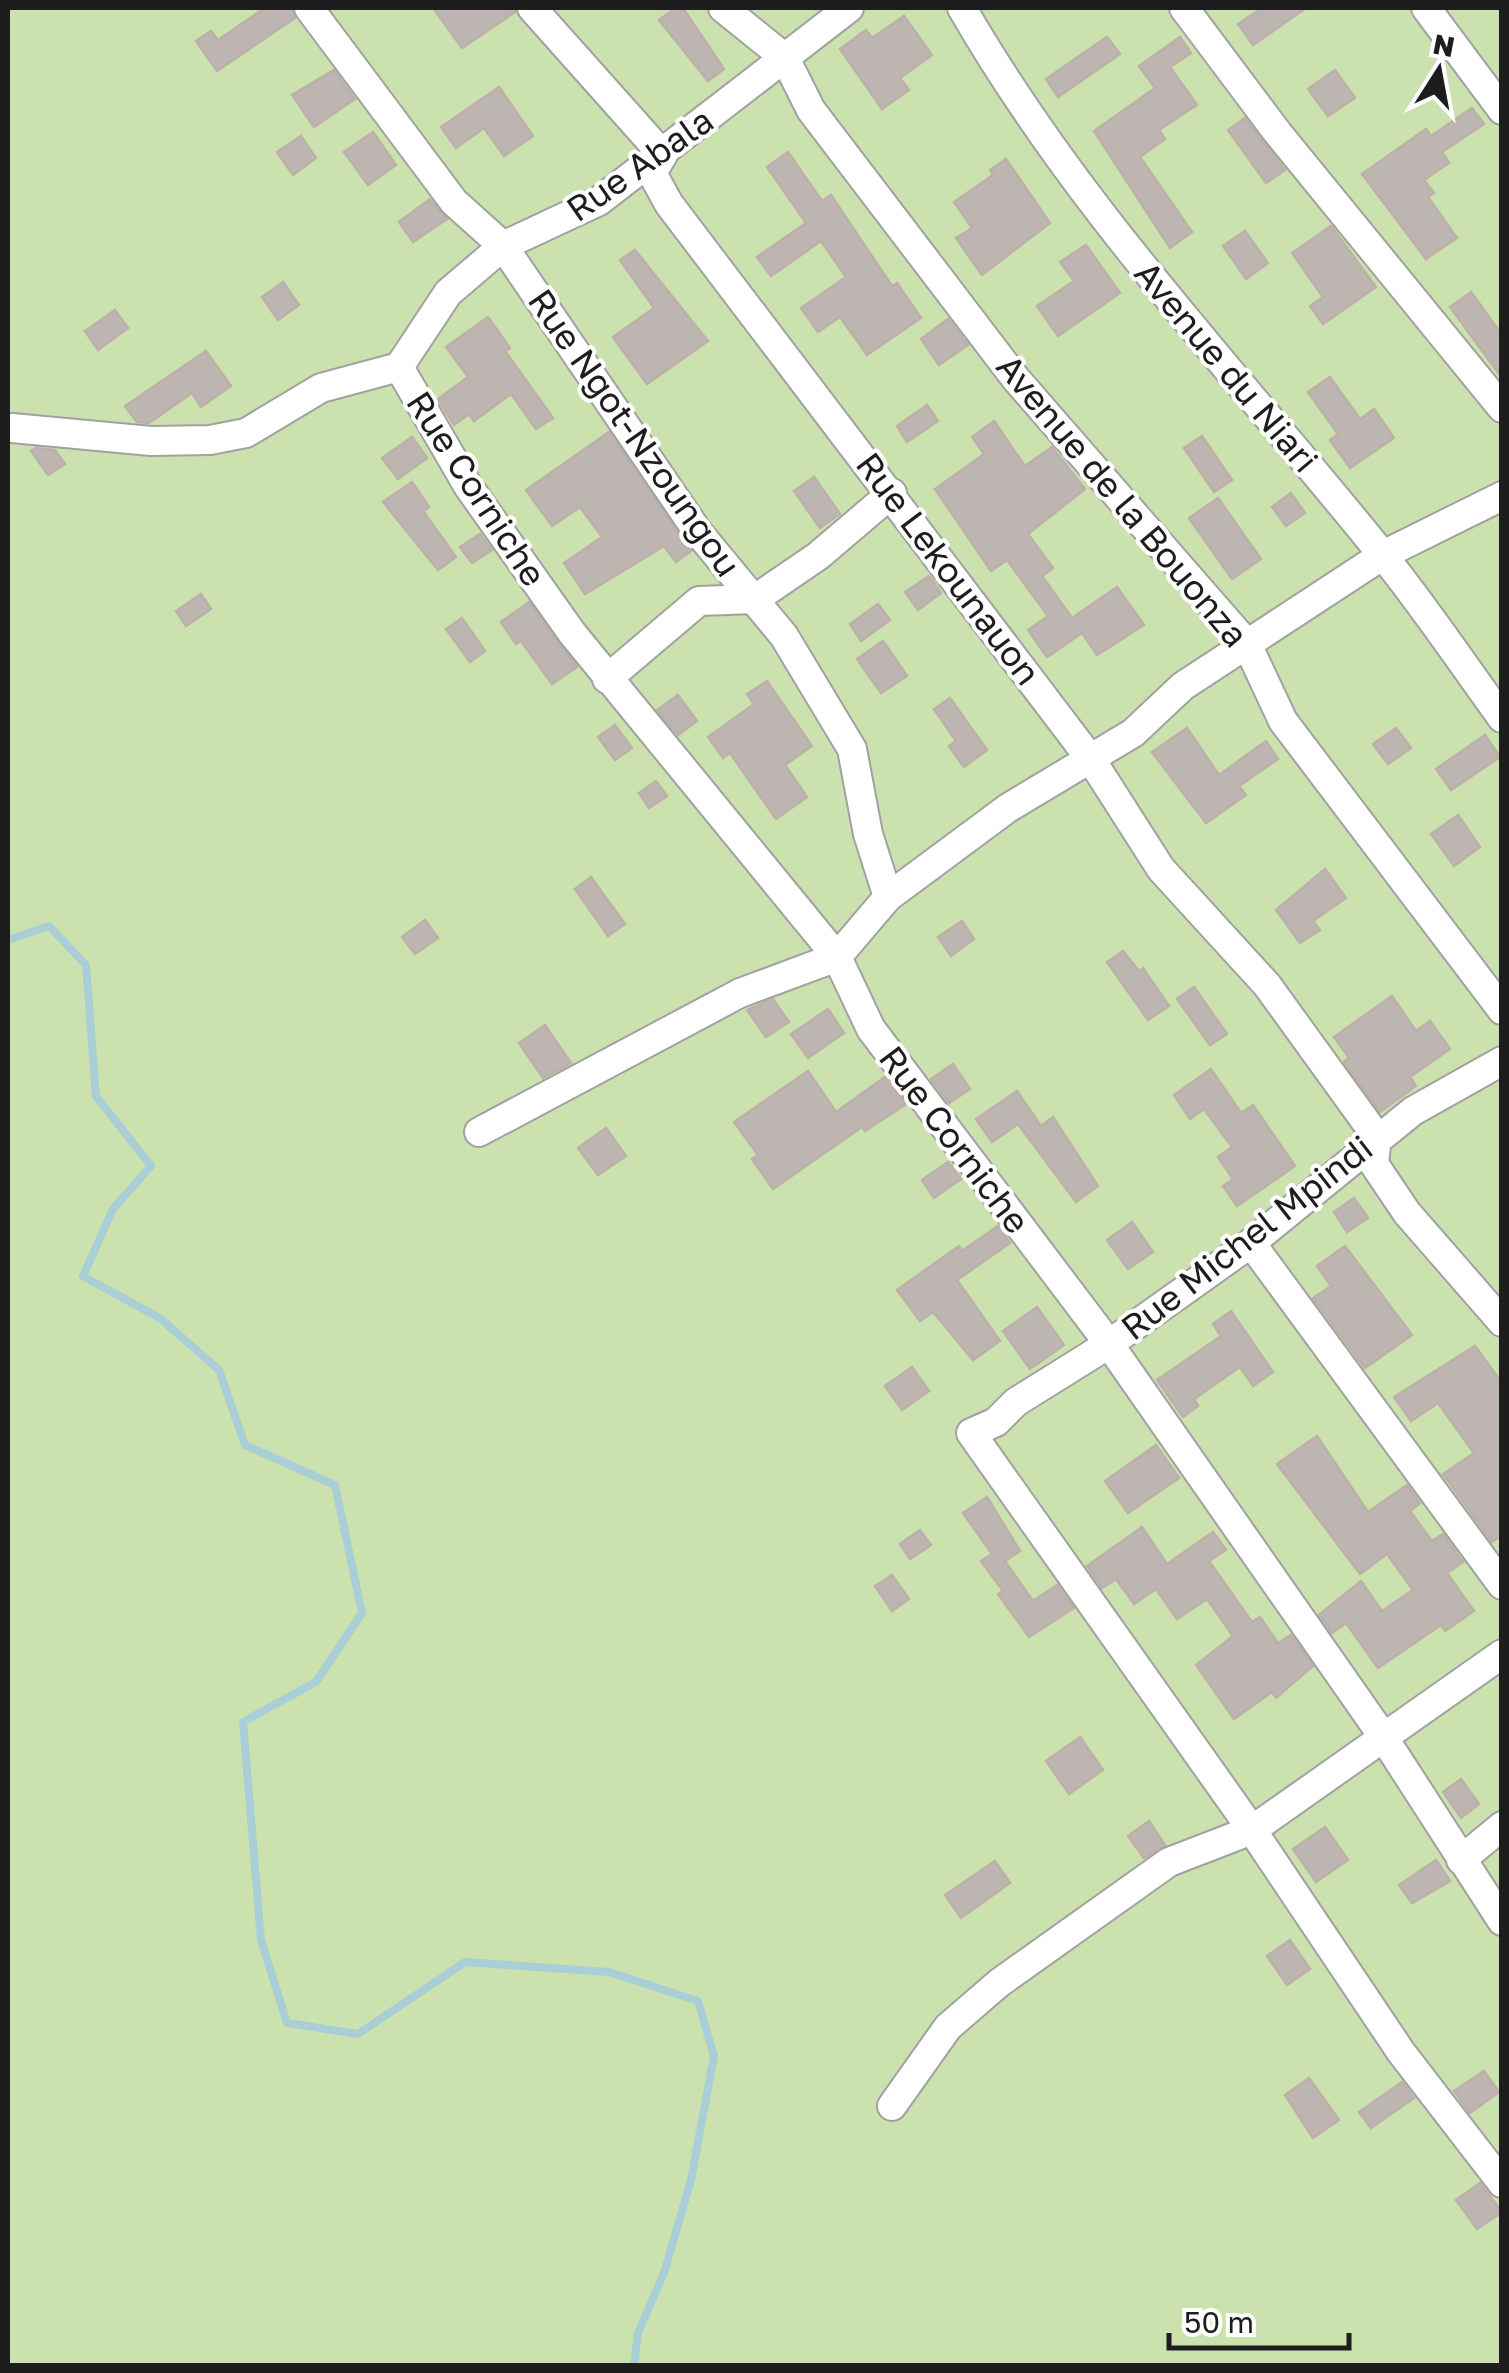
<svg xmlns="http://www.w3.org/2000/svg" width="1509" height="2373" viewBox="0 0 1509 2373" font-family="'Golos Text',sans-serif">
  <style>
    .grass { fill: #cbe2af }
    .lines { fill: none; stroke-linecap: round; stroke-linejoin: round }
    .stream { stroke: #a9ced6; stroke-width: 8 }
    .building { fill: #bdb5b1; stroke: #bdb0a8; stroke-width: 2.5 }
    .minor-casing { stroke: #a1a1a1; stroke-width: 32 }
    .minor { stroke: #fff; stroke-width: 28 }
    .labels { text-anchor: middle; stroke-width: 8; stroke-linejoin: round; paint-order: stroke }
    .street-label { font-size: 35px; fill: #1d1d1d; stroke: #fff }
  </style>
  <rect width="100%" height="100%" fill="#edeae4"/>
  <rect class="grass" x="8" y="8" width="1493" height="2357"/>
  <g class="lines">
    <polyline class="stream" points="8,940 49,926 86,965 96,1096 151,1166 113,1209 83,1276 161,1319 219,1370 245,1445 335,1485 362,1613 316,1682 243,1722 261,1940 287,2023 358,2034 465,1962 609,1972 698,2001 714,2056 691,2180 664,2273 638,2333 634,2366"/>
  </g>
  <g class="building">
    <polygon points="265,8 292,8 295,18 217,71 196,41 211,31 218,40"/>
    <polygon points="433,8 515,8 515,12 462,48"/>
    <polygon points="676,8 683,8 724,69 708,81 659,20"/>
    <polygon points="1262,8 1306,8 1253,45 1238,24"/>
    <polygon points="904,16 932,55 900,78 909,90 882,109 840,49 866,30 872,38"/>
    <polygon points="1107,37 1120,54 1058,97 1046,79"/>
    <polygon points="1180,37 1191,53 1170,67 1197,105 1159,130 1165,139 1140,157 1192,232 1170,248 1094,131 1155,88 1139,66"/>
    <polygon points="334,70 355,99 314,127 292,95"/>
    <polygon points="1335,70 1355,98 1328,116 1308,89"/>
    <polygon points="499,87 533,136 504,156 484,128 456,148 441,127"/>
    <polygon points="1472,108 1484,124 1442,152 1449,163 1424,180 1434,193 1428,197 1457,238 1426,259 1362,174 1426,129 1431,136"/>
    <polygon points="1245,118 1285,170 1266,183 1228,130"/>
    <polygon points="373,132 396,165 368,185 344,152"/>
    <polygon points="301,136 316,158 293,175 277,152"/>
    <polygon points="788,152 822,201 831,195 892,286 897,283 921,318 867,355 840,317 818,332 801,308 846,277 821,241 771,276 757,257 806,223 767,167"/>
    <polygon points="1006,159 1050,223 982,275 956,238 972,228 954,202 993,175 990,170"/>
    <polygon points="430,199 447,219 413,242 399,222"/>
    <polygon points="1331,226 1376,287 1323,324 1310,306 1323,297 1292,253"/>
    <polygon points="1245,231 1268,263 1246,279 1223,246"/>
    <polygon points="1086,245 1120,293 1058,336 1037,306 1074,281 1060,262"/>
    <polygon points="635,250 708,341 647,384 613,337 654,308 620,260"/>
    <polygon points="283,282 299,305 278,320 262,297"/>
    <polygon points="1471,292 1502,335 1502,378 1450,307"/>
    <polygon points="115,310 128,328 98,350 85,331"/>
    <polygon points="488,317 510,348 505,351 553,418 536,429 511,394 474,421 469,414 454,425 438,399 468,377 446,347"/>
    <polygon points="948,319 968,345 939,365 921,339"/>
    <polygon points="206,351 231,386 201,407 192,393 149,423 137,422 125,406"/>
    <polygon points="1330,377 1360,419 1374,409 1394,438 1350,468 1330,440 1338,434 1308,392"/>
    <polygon points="927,405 938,421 907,442 897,426"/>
    <polygon points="994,421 1025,466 1052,447 1085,489 1028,534 1053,568 1042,576 1072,618 1117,587 1144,625 1097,655 1082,633 1047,657 1028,630 1048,616 1007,560 991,571 935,489 984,454 972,437"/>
    <polygon points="609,432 691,551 676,562 664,546 585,594 564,563 602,537 580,507 552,526 526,490"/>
    <polygon points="1202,436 1232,480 1214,492 1184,448"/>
    <polygon points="412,437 427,458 398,479 382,458"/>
    <polygon points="36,448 55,450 65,464 48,475 31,451"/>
    <polygon points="814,477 840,514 820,528 794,491"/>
    <polygon points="412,482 429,507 423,511 456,557 438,570 383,502"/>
    <polygon points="1291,493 1305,513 1286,526 1272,507"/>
    <polygon points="1218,498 1261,559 1232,579 1189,518"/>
    <polygon points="480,534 492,550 472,563 460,547"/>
    <polygon points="929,576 941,593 918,610 905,592"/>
    <polygon points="201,594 211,609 186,626 176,611"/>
    <polygon points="529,602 577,667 552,684 521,641 516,644 501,622"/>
    <polygon points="878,604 890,620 861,641 850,624"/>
    <polygon points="462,618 485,651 470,662 446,629"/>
    <polygon points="883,641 907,676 881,693 857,659"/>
    <polygon points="767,681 812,746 785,765 807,797 776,819 730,753 723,758 708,737 754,704 747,694"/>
    <polygon points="678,695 697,721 678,735 657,710"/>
    <polygon points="950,698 987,750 964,767 949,746 956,741 934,709"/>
    <polygon points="615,725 632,748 615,760 598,737"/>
    <polygon points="1187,728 1219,775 1266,741 1278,759 1239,786 1246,795 1206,823 1152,752"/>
    <polygon points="1396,728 1411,748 1388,764 1373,744"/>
    <polygon points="1485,735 1500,757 1451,790 1436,769"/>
    <polygon points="656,781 667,796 649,808 639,793"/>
    <polygon points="1458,815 1480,847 1454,866 1431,834"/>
    <polygon points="1325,869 1346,898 1313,921 1320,930 1300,943 1276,910"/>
    <polygon points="591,877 625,924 608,936 575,889"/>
    <polygon points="425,920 438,938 415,954 402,937"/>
    <polygon points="962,921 974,939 951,956 938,937"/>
    <polygon points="1123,951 1139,971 1143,968 1169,1006 1148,1020 1107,962"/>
    <polygon points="1194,987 1227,1034 1210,1045 1177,999"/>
    <polygon points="1392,996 1416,1031 1430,1021 1450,1049 1410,1077 1416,1086 1380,1112 1344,1062 1349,1058 1334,1037"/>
    <polygon points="773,999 789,1022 766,1037 747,1010"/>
    <polygon points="828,1009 844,1033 808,1058 791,1034"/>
    <polygon points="545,1025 571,1063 543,1078 519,1043"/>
    <polygon points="953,1064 970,1089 949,1103 931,1079"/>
    <polygon points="1211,1069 1241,1113 1253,1105 1295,1166 1237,1206 1223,1186 1233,1179 1218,1157 1232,1147 1204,1109 1190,1119 1174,1095"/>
    <polygon points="808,1071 836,1112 885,1077 906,1104 865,1131 862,1127 773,1189 752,1159 758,1155 734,1122"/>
    <polygon points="1017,1091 1041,1126 1053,1117 1098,1186 1076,1202 1018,1124 992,1142 976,1119"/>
    <polygon points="606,1128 626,1156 598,1175 578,1148"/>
    <polygon points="948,1162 961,1179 934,1198 922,1180"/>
    <polygon points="1354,1198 1368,1218 1347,1232 1334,1212"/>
    <polygon points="1132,1222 1153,1252 1128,1269 1107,1240"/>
    <polygon points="998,1226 1010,1243 957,1280 1000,1341 973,1360 933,1312 920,1321 897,1290 959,1246 962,1251"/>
    <polygon points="1345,1246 1412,1335 1365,1368 1313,1298 1331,1286 1317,1266"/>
    <polygon points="1037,1307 1064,1345 1030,1369 1003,1331"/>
    <polygon points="1231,1311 1273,1372 1253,1386 1240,1367 1194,1399 1198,1406 1183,1417 1157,1380 1221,1336 1213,1324"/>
    <polygon points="1475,1346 1502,1383 1502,1535 1492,1542 1443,1474 1474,1453 1438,1403 1411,1421 1394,1397"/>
    <polygon points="912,1367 929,1391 902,1410 885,1386"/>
    <polygon points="1317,1436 1368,1512 1407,1485 1420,1503 1410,1511 1432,1541 1443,1534 1463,1562 1447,1573 1474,1611 1445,1631 1441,1625 1378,1668 1346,1623 1332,1633 1319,1615 1361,1581 1382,1611 1413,1590 1387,1554 1360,1574 1277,1464"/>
    <polygon points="1156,1445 1179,1478 1128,1513 1105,1481"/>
    <polygon points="987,1497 1020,1551 1005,1561 1033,1601 1057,1585 1074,1608 1029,1637 998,1594 1003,1591 981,1561 992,1554 963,1513"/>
    <polygon points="1142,1527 1167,1564 1213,1532 1226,1550 1209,1561 1252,1622 1260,1617 1278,1643 1291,1635 1313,1666 1276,1698 1272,1692 1234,1719 1196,1665 1233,1636 1207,1599 1177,1619 1156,1589 1134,1604 1116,1579 1102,1588 1087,1566"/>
    <polygon points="920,1530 931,1545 910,1559 900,1544"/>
    <polygon points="892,1575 909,1599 892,1611 875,1586"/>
    <polygon points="1080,1737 1103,1770 1069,1794 1046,1761"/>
    <polygon points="1461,1779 1479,1804 1461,1818 1443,1792"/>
    <polygon points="1149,1821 1165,1845 1144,1858 1128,1836"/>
    <polygon points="1325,1827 1348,1860 1316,1882 1293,1849"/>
    <polygon points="1436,1860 1450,1881 1412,1903 1399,1885"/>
    <polygon points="995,1861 1010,1883 961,1918 945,1895"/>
    <polygon points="1290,1940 1310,1969 1287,1985 1267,1956"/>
    <polygon points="1484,2071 1499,2092 1470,2113 1454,2091"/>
    <polygon points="1309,2078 1339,2120 1313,2138 1285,2095"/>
    <polygon points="1402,2082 1414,2098 1371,2128 1359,2112"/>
    <polygon points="1480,2183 1502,2212 1477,2229 1456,2200"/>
  </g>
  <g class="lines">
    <defs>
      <g id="minor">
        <polyline points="309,8 454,202 503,246 698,532 784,636 852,749 868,834 888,897"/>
        <polyline points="532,8 663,155 652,173 669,204 1092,761 1161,869 1267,985 1377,1137 1374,1164 1407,1213 1502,1322"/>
        <polyline points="723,8 785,58 811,110 1016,379 1247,644 1283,721 1502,1010"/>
        <path d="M962,8C1077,208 1237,374 1381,553C1424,606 1462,663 1502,718"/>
        <polyline points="1184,8 1277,132 1502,408"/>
        <polyline points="1426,8 1502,110"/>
        <polyline points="399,367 468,486 572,633 837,957 871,1029 1109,1344 1382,1735 1502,1921"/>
        <polyline points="399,367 448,293 503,246 599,201 849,8"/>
        <polyline points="12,428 151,441 210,440 246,433 321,388 399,367"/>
        <polyline points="607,679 699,601 755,599 818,556 892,493"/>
        <polyline points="1502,1061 1413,1111 1251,1243 1109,1344 1016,1402 996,1422 971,1433 1252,1830 1401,2052 1502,2183"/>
        <polyline points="479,1132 740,993 837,957 888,897 1008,808 1133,733 1183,686 1383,555 1502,496"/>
        <polyline points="1251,1243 1502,1585"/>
        <polyline points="1461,1860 1502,1826"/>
        <polyline points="892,2106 948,2027 999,1983 1169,1862 1252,1830 1502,1654"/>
      </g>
    </defs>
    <use href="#minor" class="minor-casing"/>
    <use href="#minor" class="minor"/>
  </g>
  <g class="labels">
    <g class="street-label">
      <text transform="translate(640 165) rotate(-35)" y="12">Rue Abala</text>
      <text transform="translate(1226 367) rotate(50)" y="12">Avenue du Niari</text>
      <text transform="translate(634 433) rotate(55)" y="12">Rue Ngot-Nzoungou</text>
      <text transform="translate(476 489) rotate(57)" y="12">Rue Corniche</text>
      <text transform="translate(1122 501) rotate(50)" y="12">Avenue de la Bouonza</text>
      <text transform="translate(948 569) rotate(53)" y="12">Rue Lekounauon</text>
      <text transform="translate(954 1140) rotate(53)" y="12">Rue Corniche</text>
      <text transform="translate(1247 1238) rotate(-38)" y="12">Rue Michel Mpindi</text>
    </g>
  </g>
  <rect width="1509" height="2373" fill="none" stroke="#1d1d1d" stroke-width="20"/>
  <g transform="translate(1439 70) rotate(11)" stroke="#ffffff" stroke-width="8" paint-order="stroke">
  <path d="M0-8L18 38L0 25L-18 38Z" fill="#1d1d1d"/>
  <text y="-15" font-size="28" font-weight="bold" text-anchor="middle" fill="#1d1d1d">N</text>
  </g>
  <path d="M1169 2333v15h180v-15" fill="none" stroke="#1d1d1d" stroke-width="5"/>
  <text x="1184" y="2333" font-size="30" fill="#1d1d1d" stroke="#ffffff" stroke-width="8" paint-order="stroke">50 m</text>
</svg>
